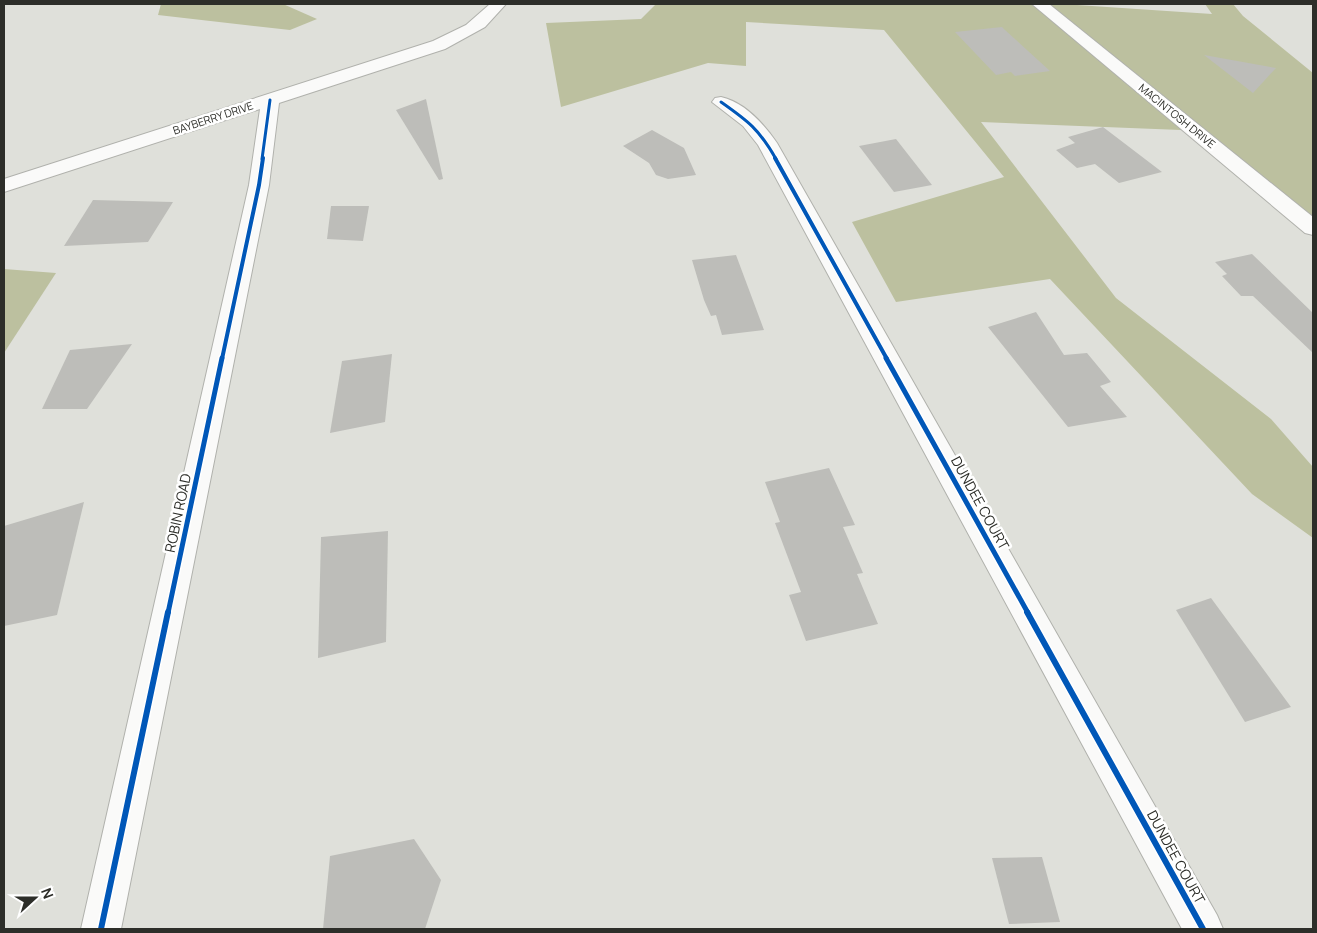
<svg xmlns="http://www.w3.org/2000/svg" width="1317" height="933" viewBox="0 0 1317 933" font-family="Manrope,sans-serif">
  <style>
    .forest { fill: #bcc09f }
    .building { fill: #bdbdb9 }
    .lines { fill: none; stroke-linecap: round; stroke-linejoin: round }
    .street-casing { stroke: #b0b1ac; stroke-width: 2 }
    .street { fill: #fafaf9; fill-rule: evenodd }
    .cycleway-far3-casing { stroke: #fff; stroke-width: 5 }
    .cycleway-far2-casing { stroke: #fff; stroke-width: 6 }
    .cycleway-far1-casing { stroke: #fff; stroke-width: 8 }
    .cycleway-casing { stroke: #fff; stroke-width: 9 }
    .cycleway-far3 { stroke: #0057b8; stroke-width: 3 }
    .cycleway-far2 { stroke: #0057b8; stroke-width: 4 }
    .cycleway-far1 { stroke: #0057b8; stroke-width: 5 }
    .cycleway { stroke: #0057b8; stroke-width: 6 }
    .labels { text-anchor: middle; stroke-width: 5; stroke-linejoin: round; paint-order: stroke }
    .far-street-label { font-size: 11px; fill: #2d2e29; stroke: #fff }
    .street-label { font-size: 14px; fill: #2d2e29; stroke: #fff }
  </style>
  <rect width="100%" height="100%" fill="#dfe0da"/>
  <g class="forest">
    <polygon points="161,4 283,4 317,19 290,30 158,15"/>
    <polygon points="656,4 1062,4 1212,14 1205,4 1233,4 1243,16 1313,73 1313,220 1206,131 981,122 1116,298 1271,419 1313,467 1313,538 1252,494 1050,279 896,302 852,222 1004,177 884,30 746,22 746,66 708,63 561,107 546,23 641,19"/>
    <polygon points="4,269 56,273 4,353"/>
  </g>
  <g class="building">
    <polygon points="1002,27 1005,30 1050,71 1015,76 1011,72 996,75 955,32"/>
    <polygon points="1204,55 1276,68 1253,93"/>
    <polygon points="426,99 443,179 439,180 396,110"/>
    <polygon points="1103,127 1162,172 1119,183 1095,164 1077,168 1056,150 1075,143 1068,137"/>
    <polygon points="652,130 684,148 696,175 668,179 656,175 649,163 623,146"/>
    <polygon points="896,139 932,185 894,192 859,146"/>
    <polygon points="93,200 173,202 148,242 64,246"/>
    <polygon points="331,206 369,206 363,241 327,239"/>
    <polygon points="1252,254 1313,313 1313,353 1253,296 1241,296 1222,276 1227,274 1215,262"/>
    <polygon points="736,255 764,330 722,335 716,315 711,316 704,300 692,260"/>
    <polygon points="1036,312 1064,355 1087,353 1111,382 1100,386 1127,417 1068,427 988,327"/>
    <polygon points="132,344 87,409 42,409 70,350"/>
    <polygon points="392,354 385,422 330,433 342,361"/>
    <polygon points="829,468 855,525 843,527 863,573 857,574 878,624 806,641 789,595 801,592 775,523 780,522 765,482"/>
    <polygon points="84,502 57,615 4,626 4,526"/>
    <polygon points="388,531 386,642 318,658 321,537"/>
    <polygon points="1211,598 1291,707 1245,722 1176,610"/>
    <polygon points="414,839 441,880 425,929 323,929 330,856"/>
    <polygon points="1042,857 1060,922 1009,924 992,858"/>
  </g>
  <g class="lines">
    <defs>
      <g id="street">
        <polygon points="490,4 506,4 485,27 445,49 279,103 269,185 121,929 81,929 249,185 260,109 4,192 4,179 433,41 466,25"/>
        <polygon points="1032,4 1049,4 1313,217 1313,235 1305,233"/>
        <path d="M721,97C744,102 764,124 777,143L1217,915L1223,929H1182L758,145L743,126L712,102L715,98Z"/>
      </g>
    </defs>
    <use href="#street" class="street-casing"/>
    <use href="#street" class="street"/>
    <defs>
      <g id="cycleway-far3">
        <path d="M721,102C748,121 759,129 776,159"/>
        <polyline points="262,159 270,100"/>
      </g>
      <g id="cycleway-far2">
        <polyline points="775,158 887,359"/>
        <polyline points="222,359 259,185 263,158"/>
      </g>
      <g id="cycleway-far1">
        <polyline points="886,358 1028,613"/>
        <polyline points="168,613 222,358"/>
      </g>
      <g id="cycleway">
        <polyline points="1027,612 1203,929"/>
        <polyline points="101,929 168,612"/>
      </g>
    </defs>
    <use href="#cycleway-far3" class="cycleway-far3-casing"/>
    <use href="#cycleway-far2" class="cycleway-far2-casing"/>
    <use href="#cycleway-far1" class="cycleway-far1-casing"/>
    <use href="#cycleway" class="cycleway-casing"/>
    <use href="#cycleway-far3" class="cycleway-far3"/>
    <use href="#cycleway-far2" class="cycleway-far2"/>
    <use href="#cycleway-far1" class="cycleway-far1"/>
    <use href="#cycleway" class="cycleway"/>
  </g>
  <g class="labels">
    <g class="far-street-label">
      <text transform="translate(1177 116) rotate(39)" y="4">MACINTOSH DRIVE</text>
      <text transform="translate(213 118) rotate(-18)" y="4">BAYBERRY DRIVE</text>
    </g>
    <g class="street-label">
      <text transform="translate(980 503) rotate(61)" y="5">DUNDEE COURT</text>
      <text transform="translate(178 513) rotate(-78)" y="5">ROBIN ROAD</text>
      <text transform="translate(1176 857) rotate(61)" y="5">DUNDEE COURT</text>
    </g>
  </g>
  <rect width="1317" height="933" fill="none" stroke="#2d2e29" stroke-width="10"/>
  <g transform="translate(35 898) rotate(69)" stroke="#ffffff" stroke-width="4" paint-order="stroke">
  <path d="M0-4L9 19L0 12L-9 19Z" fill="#2d2e29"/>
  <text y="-8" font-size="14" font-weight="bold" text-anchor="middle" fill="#2d2e29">N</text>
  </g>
</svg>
